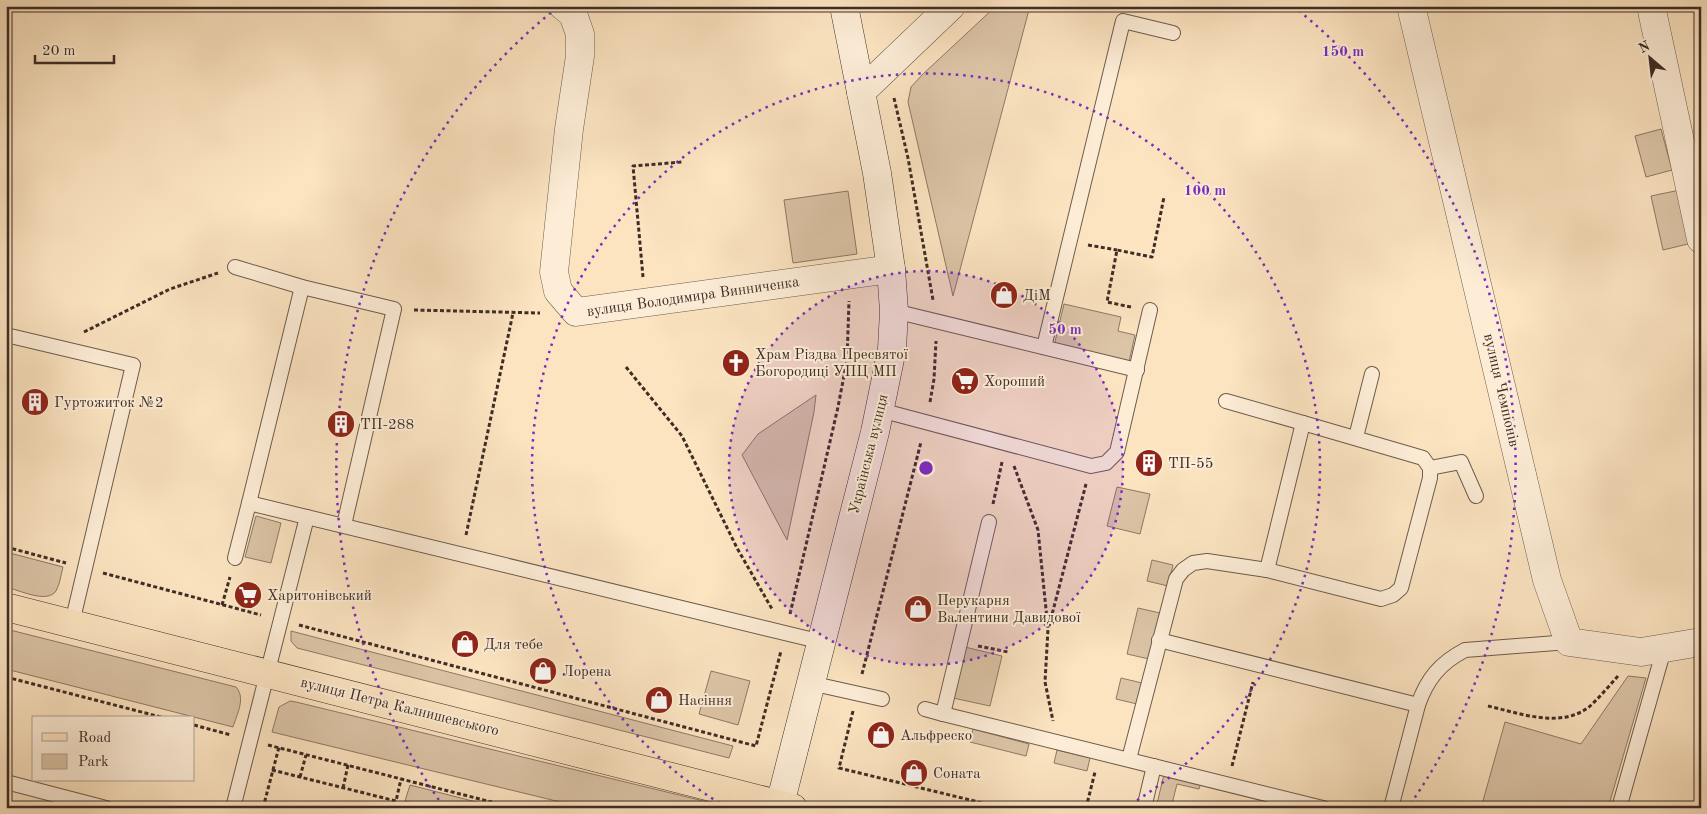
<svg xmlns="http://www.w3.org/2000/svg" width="1707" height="814" viewBox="0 0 1707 814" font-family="'Old Standard TT',serif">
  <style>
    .green { fill: #dcc5a7; stroke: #8d7966 }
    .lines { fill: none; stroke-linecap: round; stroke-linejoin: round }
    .service-casing { stroke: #6e5b4d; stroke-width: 16 }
    .minor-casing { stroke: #6e5b4d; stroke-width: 29 }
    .secondary-casing { stroke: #3e2d26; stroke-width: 29 }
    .primary-casing { stroke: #3e2d26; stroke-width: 29 }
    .path { stroke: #3e2d26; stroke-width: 3; stroke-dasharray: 4 2.5; stroke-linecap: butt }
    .service { stroke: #fdedd7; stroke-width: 14 }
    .minor { stroke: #fdedd7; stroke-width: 28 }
    .secondary { stroke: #fdedd7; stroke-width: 28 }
    .primary { stroke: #fce4c1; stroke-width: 28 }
    .ring { fill: none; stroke: #7b2cbf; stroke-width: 2.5; stroke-dasharray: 2.5 5 }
    .labels { text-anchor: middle; stroke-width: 4; stroke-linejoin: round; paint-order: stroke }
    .poi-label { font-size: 15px; fill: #3e2d26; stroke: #fdedd7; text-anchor: start }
    .street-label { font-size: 15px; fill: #3e2d26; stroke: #fdedd7 }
    .centre { fill: #7b2cbf; stroke: #fdedd7; stroke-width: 2.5 }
    .ring-label { font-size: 15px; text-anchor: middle; font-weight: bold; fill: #7b2cbf; stroke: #fdedd7; stroke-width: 4; stroke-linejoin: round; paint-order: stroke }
  </style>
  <rect width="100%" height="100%" fill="#fce4c1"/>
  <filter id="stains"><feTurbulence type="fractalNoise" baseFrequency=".004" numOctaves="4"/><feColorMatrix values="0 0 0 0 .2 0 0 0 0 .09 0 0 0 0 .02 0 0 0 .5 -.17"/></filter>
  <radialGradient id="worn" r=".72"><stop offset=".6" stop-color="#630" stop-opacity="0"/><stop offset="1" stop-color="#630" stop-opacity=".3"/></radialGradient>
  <g class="green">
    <polygon points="996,6 1030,6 953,296 908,102 911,87 922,75"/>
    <polygon points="1661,129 1672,170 1646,177 1635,136"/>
    <polygon points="1680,190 1692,243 1663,250 1651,196"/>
    <polygon points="848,191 857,254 793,263 784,200"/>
    <polygon points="1064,304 1121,317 1118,331 1135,335 1129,362 1054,346"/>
    <polygon points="816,395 814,412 787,540 742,455 758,434"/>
    <polygon points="1117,487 1150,494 1140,534 1107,526"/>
    <polygon points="256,516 281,523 271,563 245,557"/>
    <path d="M6,552L63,567C61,574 60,584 56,591C47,604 19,590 6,587Z"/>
    <polygon points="1152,560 1173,565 1168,586 1147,581"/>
    <polygon points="1138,608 1160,613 1149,659 1127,654"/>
    <path d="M6,629L236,687C246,698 237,714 233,727L6,669Z"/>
    <polygon points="291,631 733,746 729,758 297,648 291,641"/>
    <polygon points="965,647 1002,656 990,706 953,698"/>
    <polygon points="711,671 750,681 738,725 699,714"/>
    <polygon points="1628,676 1646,678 1608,808 1481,808 1505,722 1581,744"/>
    <polygon points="1121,678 1142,683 1137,704 1116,699"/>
    <polygon points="290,701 296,702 716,804 715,808 585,808 272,732 279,707"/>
    <polygon points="973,729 1029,744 1026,756 970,742"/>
    <polygon points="1057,750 1090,758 1087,771 1054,763"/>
    <polygon points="1165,770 1202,779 1199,789 1177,784 1171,808 1156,808"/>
    <polygon points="410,785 500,808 430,808 405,801"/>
  </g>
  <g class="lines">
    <defs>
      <g id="service">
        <polyline points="235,267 302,287 394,309 344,525"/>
        <polyline points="302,287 249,503 822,642"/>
        <polyline points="894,311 1137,370"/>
        <polyline points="6,335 133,365 72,623"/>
        <polyline points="1044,347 1123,21 1173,33"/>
        <polyline points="1226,401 1303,423 1267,570"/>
        <polyline points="880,410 1091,466 1106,463 1117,452 1150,310"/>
        <polyline points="1356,437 1372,374"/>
        <polyline points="1430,468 1461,462 1476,496"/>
        <polyline points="989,522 943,714 1323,808"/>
        <polyline points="235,558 249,503"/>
        <polyline points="1159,640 1418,705"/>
        <polyline points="810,683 882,699"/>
        <polyline points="925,709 943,714"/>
        <polyline points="1129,759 1176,579 1183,570 1193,563 1207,561 1267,570 1381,599 1393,595 1401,588 1430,478 1430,468 1423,458 1303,423"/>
        <polyline points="6,782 106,808"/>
        <polyline points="233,808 307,517"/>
        <polyline points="1144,808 1154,766"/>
        <path d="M1391,808L1418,705C1427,679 1440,663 1465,650L1569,642"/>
        <polyline points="1619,808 1664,649"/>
      </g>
      <g id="minor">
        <polyline points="563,6 573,14 580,34 580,56 569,129 554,272 558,291 576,312 891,269"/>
        <polyline points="1411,6 1547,580 1569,642 1641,652 1701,642"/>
        <polyline points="1651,6 1701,239"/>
        <polyline points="861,92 951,6"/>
      </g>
      <polyline id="secondary" points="779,808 875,432 892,349 894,311 891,269 877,173 844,6"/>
      <polyline id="primary" points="6,607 793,808"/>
    </defs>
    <use href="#service" class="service-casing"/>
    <use href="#minor" class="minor-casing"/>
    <use href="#secondary" class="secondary-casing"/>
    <use href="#primary" class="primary-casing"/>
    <g class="path">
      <polyline points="894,98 908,158 933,300"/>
      <polyline points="1088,245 1117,250"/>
      <polyline points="643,277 633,166 682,162"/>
      <polyline points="1131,307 1107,302 1117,250 1152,257 1164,197"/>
      <polyline points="414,310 540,313"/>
      <polyline points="84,332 170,289 218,273"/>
      <polyline points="626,367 682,436 737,548 772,609"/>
      <polyline points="930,402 934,379 936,341"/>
      <polyline points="1014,466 1038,530 1048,629 1045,682 1053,721"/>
      <polyline points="993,504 1002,462"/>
      <polyline points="466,535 513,313"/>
      <polyline points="6,547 66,563"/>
      <polyline points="103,573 261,615"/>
      <polyline points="222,605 230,577"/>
      <polyline points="790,614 838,407 847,360 849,301"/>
      <polyline points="299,625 756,746 781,651"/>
      <polyline points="1049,626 1086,484"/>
      <polyline points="978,646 1008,652"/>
      <polyline points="862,674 921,442"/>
      <polyline points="6,677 165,718"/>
      <path d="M1488,706C1519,713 1560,729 1589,707C1599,698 1609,686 1618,676"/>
      <polyline points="853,711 839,768 1003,808"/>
      <polyline points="194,725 231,735"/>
      <polyline points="268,745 515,808"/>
      <polyline points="1232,766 1253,682"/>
      <polyline points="272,770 396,801 401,779"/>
      <polyline points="300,777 306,755"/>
      <polyline points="343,788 348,765"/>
      <polyline points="263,808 279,747"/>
      <polyline points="1086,808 1095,772"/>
    </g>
    <use href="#service" class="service"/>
    <use href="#minor" class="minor"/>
    <use href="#secondary" class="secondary"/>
    <use href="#primary" class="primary"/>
  </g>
  <circle cx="926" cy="468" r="197" fill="#7b2cbf" fill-opacity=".12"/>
  <g class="ring">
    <circle cx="926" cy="468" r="197"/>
    <path d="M726 807A394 394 0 1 1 1126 807"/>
    <path d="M443 806A590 590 0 0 1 559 6M1293 6A590 590 0 0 1 1409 806"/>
  </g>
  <defs>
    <symbol id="shop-disc" viewBox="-11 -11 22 22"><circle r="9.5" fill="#8f2418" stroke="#fdedd7"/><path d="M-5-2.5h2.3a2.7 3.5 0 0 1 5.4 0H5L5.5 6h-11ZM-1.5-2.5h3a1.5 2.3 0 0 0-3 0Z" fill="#fff"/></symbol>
    <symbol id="church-disc" viewBox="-11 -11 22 22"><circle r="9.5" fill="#8f2418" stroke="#fdedd7"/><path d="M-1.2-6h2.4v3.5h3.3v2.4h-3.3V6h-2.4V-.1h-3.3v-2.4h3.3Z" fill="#fff"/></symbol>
    <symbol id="supermarket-disc" viewBox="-11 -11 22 22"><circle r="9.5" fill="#8f2418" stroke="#fdedd7"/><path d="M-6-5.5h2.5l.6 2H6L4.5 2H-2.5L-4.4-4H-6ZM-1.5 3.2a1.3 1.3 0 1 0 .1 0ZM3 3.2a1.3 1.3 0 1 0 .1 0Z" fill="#fff"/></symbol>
    <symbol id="building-disc" viewBox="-11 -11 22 22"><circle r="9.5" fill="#8f2418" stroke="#fdedd7"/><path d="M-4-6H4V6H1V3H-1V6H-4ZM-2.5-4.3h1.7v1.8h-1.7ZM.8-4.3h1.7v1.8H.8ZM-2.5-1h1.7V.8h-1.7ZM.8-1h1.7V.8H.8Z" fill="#fff"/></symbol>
  </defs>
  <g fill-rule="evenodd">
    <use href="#shop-disc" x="988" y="279" width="32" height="32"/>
    <use href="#church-disc" x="720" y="347" width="32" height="32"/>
    <use href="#supermarket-disc" x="949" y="365" width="32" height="32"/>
    <use href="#building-disc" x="19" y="386" width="32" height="32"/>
    <use href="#building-disc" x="325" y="408" width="32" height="32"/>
    <use href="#building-disc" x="1133" y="447" width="32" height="32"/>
    <use href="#supermarket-disc" x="232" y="579" width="32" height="32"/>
    <use href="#shop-disc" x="902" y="593" width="32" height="32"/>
    <use href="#shop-disc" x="449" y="628" width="32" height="32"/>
    <use href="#shop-disc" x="527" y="655" width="32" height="32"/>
    <use href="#shop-disc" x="643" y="684" width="32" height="32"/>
    <use href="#shop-disc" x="865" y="719" width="32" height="32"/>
    <use href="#shop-disc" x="898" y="757" width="32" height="32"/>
  </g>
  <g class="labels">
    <g class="poi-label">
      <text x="1023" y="300">ДіМ</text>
      <text x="755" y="359">Храм Різдва Пресвятої<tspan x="755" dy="17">Богородиці УПЦ МП</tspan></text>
      <text x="984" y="386">Хороший</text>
      <text x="54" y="407">Гуртожиток №2</text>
      <text x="360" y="429">ТП-288</text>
      <text x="1168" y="468">ТП-55</text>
      <text x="267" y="600">Харитонівський</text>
      <text x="937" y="605">Перукарня<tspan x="937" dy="17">Валентини Давидової</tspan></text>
      <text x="484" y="649">Для тебе</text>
      <text x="562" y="676">Лорена</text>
      <text x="678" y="705">Насіння</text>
      <text x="900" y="740">Альфреско</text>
      <text x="933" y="778">Соната</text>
    </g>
    <g class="street-label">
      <text transform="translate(693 296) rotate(-8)" y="5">вулиця Володимира Винниченка</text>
      <text transform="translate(1502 390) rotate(77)" y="5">вулиця Чемпіонів</text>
      <text transform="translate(868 454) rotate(-76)" y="5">Українська вулиця</text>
      <text transform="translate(400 706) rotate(14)" y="5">вулиця Петра Калнишевського</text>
    </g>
  </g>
  <circle cx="926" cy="468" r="8" class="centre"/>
  <g class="ring-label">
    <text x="1343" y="56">150 m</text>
    <text x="1205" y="195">100 m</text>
    <text x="1065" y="334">50 m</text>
  </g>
  <rect width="1707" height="814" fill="none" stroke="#fce4c1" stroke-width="25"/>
  <rect x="8" y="8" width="1692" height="799" fill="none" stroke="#3e2d26" stroke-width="2.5"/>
  <rect x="12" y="12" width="1682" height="789" fill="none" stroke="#3e2d26"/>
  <rect x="32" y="716" width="162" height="65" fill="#fdedd7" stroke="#b1a090"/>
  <rect x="42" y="733" width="25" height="8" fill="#fce4c1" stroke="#b1a090"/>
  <text x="78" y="742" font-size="15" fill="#3e2d26">Road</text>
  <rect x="42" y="754" width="25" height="15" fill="#dcc5a7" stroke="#b1a090"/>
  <text x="78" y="766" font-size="15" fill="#3e2d26">Park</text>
  <g transform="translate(1650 58) rotate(332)" stroke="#fdedd7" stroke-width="4" paint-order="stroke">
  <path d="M0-4L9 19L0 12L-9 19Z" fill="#3e2d26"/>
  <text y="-8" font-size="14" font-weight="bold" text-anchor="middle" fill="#3e2d26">N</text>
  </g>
  <path d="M35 55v8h79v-8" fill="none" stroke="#3e2d26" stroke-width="2.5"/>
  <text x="42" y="55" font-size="15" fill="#3e2d26" stroke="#fdedd7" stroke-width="4" paint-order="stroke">20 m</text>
  <rect width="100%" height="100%" filter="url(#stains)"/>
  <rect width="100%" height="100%" fill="url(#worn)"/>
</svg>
